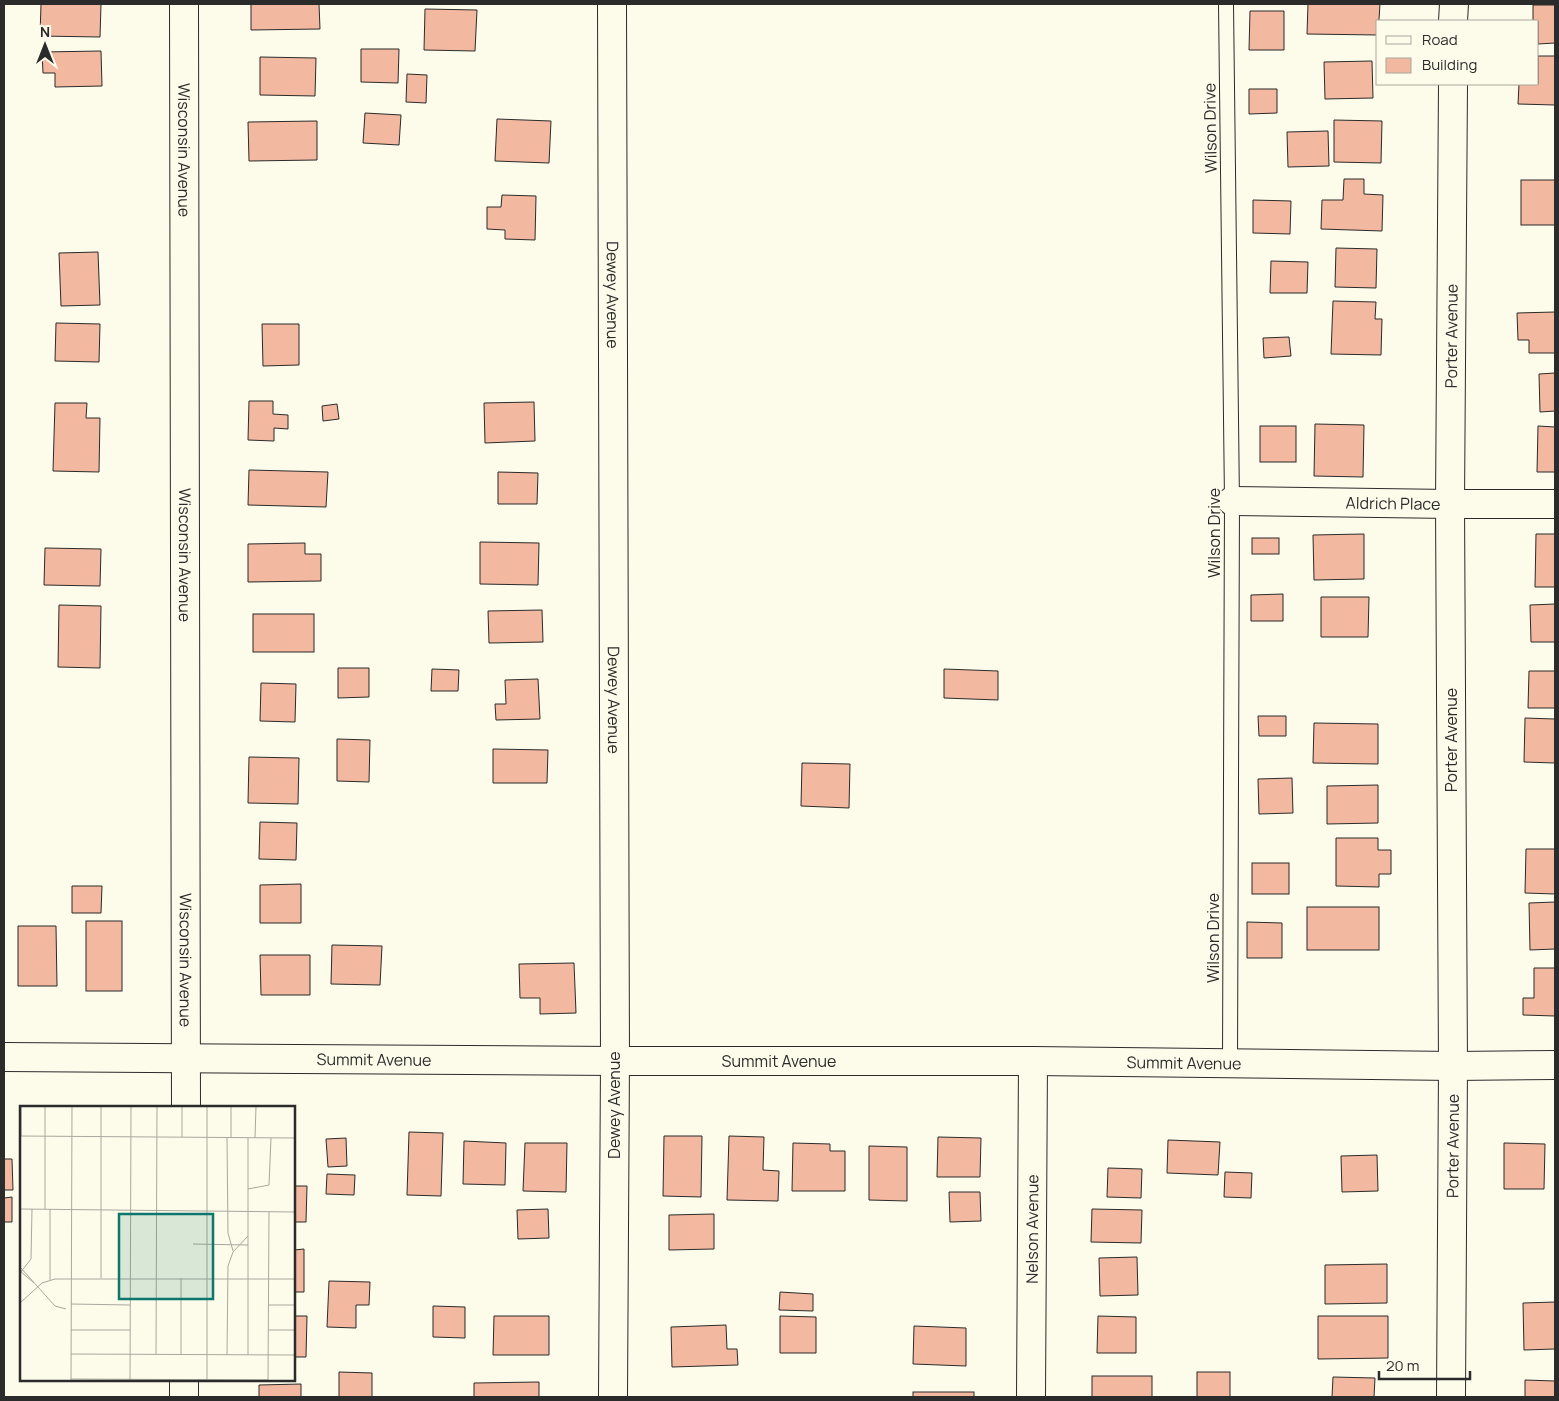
<svg xmlns="http://www.w3.org/2000/svg" width="1559" height="1401" viewBox="0 0 1559 1401" font-family="Manrope,sans-serif">
  <style>
    .building { fill: #f2b8a0; stroke: #2b2b2b }
    .lines { fill: none; stroke-linecap: round; stroke-linejoin: round }
    .lane-casing { stroke: #2b2b2b; stroke-width: 16 }
    .street-casing { stroke: #2b2b2b; stroke-width: 30 }
    .lane { stroke: #fdfbea; stroke-width: 14 }
    .street { stroke: #fdfbea; stroke-width: 28 }
    .labels { text-anchor: middle; stroke-width: 4; stroke-linejoin: round; paint-order: stroke }
    .street-label { font-size: 16px; fill: #2b2b2b; stroke: #fdfbea }
    .inset-road { fill: none; stroke: #a9a89e; stroke-width: 1 }
    .view { fill: #0f766e; fill-opacity: 0.15; stroke: #0f766e; stroke-width: 2.5 }
    .inset-edge { fill: none; stroke: #2b2b2b; stroke-width: 2.5 }
  </style>
  <rect width="100%" height="100%" fill="#fdfbea"/>
  <g class="building">
    <polygon points="41,4 101,4 100,37 40,36"/>
    <polygon points="251,4 319,4 320,29 251,30"/>
    <polygon points="1308,4 1380,4 1378,35 1307,34"/>
    <polygon points="1533,5 1555,5 1555,43 1538,44 1538,21 1533,21"/>
    <polygon points="425,9 477,10 475,51 424,50"/>
    <polygon points="1250,11 1284,11 1284,50 1249,50"/>
    <polygon points="361,49 399,49 398,83 361,82"/>
    <polygon points="101,51 102,86 55,87 55,73 43,73 42,52"/>
    <polygon points="1538,56 1555,56 1555,105 1518,104 1519,84 1538,84"/>
    <polygon points="260,57 316,58 315,96 260,95"/>
    <polygon points="1372,61 1373,98 1325,99 1324,62"/>
    <polygon points="407,74 427,75 426,103 406,102"/>
    <polygon points="1249,89 1277,89 1277,113 1249,114"/>
    <polygon points="365,113 401,115 399,145 363,143"/>
    <polygon points="497,119 551,121 549,163 495,161"/>
    <polygon points="1334,120 1382,121 1381,163 1334,162"/>
    <polygon points="317,121 317,160 249,161 248,122"/>
    <polygon points="1328,131 1329,166 1288,167 1287,132"/>
    <polygon points="1344,179 1364,179 1364,194 1383,195 1382,231 1321,229 1322,200 1343,200"/>
    <rect x="1521" y="180" width="34" height="45"/>
    <polygon points="502,195 536,196 535,240 505,239 505,230 487,229 487,207 501,207"/>
    <polygon points="1253,200 1291,201 1290,234 1253,233"/>
    <polygon points="1336,248 1377,249 1376,288 1335,287"/>
    <polygon points="98,252 100,305 61,306 59,253"/>
    <polygon points="1271,261 1308,262 1307,293 1270,293"/>
    <polygon points="1333,301 1376,302 1375,319 1382,319 1381,355 1331,354"/>
    <polygon points="1555,312 1555,353 1529,353 1529,340 1518,340 1517,313"/>
    <polygon points="56,323 100,324 99,362 55,361"/>
    <polygon points="262,324 299,324 299,365 263,366"/>
    <polygon points="1289,337 1291,356 1264,358 1263,338"/>
    <polygon points="1555,373 1555,411 1540,412 1539,374"/>
    <polygon points="249,401 273,401 273,414 288,415 288,429 274,428 274,441 248,440"/>
    <polygon points="534,402 535,441 485,443 484,403"/>
    <polygon points="55,403 87,403 86,418 100,418 99,472 53,471"/>
    <polygon points="337,404 339,419 323,421 322,406"/>
    <polygon points="1315,424 1364,425 1363,477 1314,476"/>
    <rect x="1260" y="426" width="36" height="36"/>
    <polygon points="1538,426 1555,427 1555,472 1537,472"/>
    <polygon points="249,470 328,472 326,507 248,505"/>
    <polygon points="498,472 538,473 537,504 498,504"/>
    <polygon points="1364,534 1364,579 1314,580 1313,535"/>
    <polygon points="1536,534 1555,534 1555,587 1535,587"/>
    <rect x="1252" y="538" width="27" height="16"/>
    <polygon points="480,542 539,543 538,585 480,584"/>
    <polygon points="305,543 305,554 321,554 321,581 248,582 248,544"/>
    <polygon points="45,548 101,549 100,586 44,585"/>
    <polygon points="1283,594 1283,621 1251,621 1251,595"/>
    <polygon points="1321,597 1369,597 1368,637 1321,637"/>
    <polygon points="1555,604 1555,642 1531,642 1530,605"/>
    <polygon points="59,605 101,606 100,668 58,667"/>
    <polygon points="542,610 543,642 489,643 488,611"/>
    <rect x="253" y="614" width="61" height="38"/>
    <polygon points="338,668 369,668 369,697 338,698"/>
    <polygon points="432,669 459,670 458,691 431,691"/>
    <polygon points="944,669 998,671 998,700 944,698"/>
    <polygon points="1529,671 1555,671 1555,708 1528,708"/>
    <polygon points="538,679 540,719 496,720 495,704 506,704 505,680"/>
    <polygon points="261,683 296,684 295,722 260,721"/>
    <polygon points="1258,716 1286,716 1286,736 1259,736"/>
    <polygon points="1525,718 1555,719 1555,763 1524,762"/>
    <polygon points="1314,723 1378,724 1378,764 1313,763"/>
    <polygon points="337,739 370,740 369,782 337,781"/>
    <polygon points="493,749 548,750 547,783 493,783"/>
    <polygon points="249,757 299,758 298,804 248,803"/>
    <polygon points="802,763 850,764 849,808 801,806"/>
    <polygon points="1292,778 1293,813 1259,814 1258,779"/>
    <polygon points="1378,785 1378,823 1327,824 1327,786"/>
    <polygon points="260,822 297,823 296,860 259,859"/>
    <polygon points="1336,838 1378,838 1378,850 1391,850 1391,874 1379,874 1379,887 1336,886"/>
    <polygon points="1526,849 1555,849 1555,894 1525,893"/>
    <rect x="1252" y="863" width="37" height="31"/>
    <polygon points="301,884 301,923 260,923 260,885"/>
    <polygon points="72,886 102,886 101,913 72,913"/>
    <polygon points="1555,902 1555,949 1530,950 1529,903"/>
    <rect x="1307" y="907" width="72" height="43"/>
    <rect x="86" y="921" width="36" height="70"/>
    <polygon points="1247,922 1282,923 1282,958 1247,958"/>
    <polygon points="18,926 56,926 57,986 18,986"/>
    <polygon points="332,945 382,946 380,985 331,984"/>
    <polygon points="260,955 310,955 310,995 261,995"/>
    <polygon points="574,963 576,1013 540,1014 540,998 520,998 519,964"/>
    <polygon points="1534,968 1555,968 1555,1016 1523,1015 1523,998 1534,998"/>
    <polygon points="409,1132 443,1133 441,1196 407,1195"/>
    <polygon points="664,1136 702,1136 701,1197 663,1196"/>
    <polygon points="729,1136 764,1137 763,1170 779,1171 778,1201 727,1200"/>
    <polygon points="938,1137 981,1138 980,1177 937,1177"/>
    <polygon points="346,1138 347,1166 328,1167 326,1139"/>
    <polygon points="1168,1140 1220,1142 1218,1175 1167,1173"/>
    <polygon points="464,1141 506,1143 505,1185 463,1184"/>
    <polygon points="525,1143 567,1143 566,1192 523,1191"/>
    <polygon points="793,1143 830,1144 830,1151 845,1151 845,1191 792,1191"/>
    <polygon points="1504,1143 1545,1144 1544,1189 1504,1189"/>
    <polygon points="869,1146 907,1147 907,1201 869,1200"/>
    <polygon points="1377,1155 1378,1191 1342,1192 1341,1156"/>
    <polygon points="4,1159 12,1159 13,1190 4,1190"/>
    <polygon points="1108,1168 1142,1169 1141,1198 1107,1197"/>
    <polygon points="1225,1172 1252,1173 1251,1198 1224,1197"/>
    <polygon points="327,1174 355,1175 354,1195 326,1194"/>
    <polygon points="294,1186 307,1186 306,1222 294,1222"/>
    <polygon points="949,1192 980,1192 981,1221 950,1222"/>
    <polygon points="12,1197 12,1222 4,1222 4,1198"/>
    <polygon points="548,1209 549,1238 518,1239 517,1210"/>
    <polygon points="1092,1209 1142,1210 1141,1243 1091,1242"/>
    <polygon points="714,1214 714,1249 669,1250 669,1215"/>
    <polygon points="304,1249 304,1292 294,1292 294,1250"/>
    <polygon points="1137,1257 1138,1295 1100,1296 1099,1258"/>
    <polygon points="1387,1264 1387,1303 1325,1304 1325,1265"/>
    <polygon points="329,1281 370,1282 369,1305 356,1305 356,1328 327,1327"/>
    <polygon points="780,1292 813,1294 813,1311 779,1310"/>
    <polygon points="1555,1302 1555,1349 1524,1350 1523,1303"/>
    <polygon points="433,1306 465,1307 465,1338 433,1337"/>
    <polygon points="294,1316 307,1316 306,1357 294,1357"/>
    <polygon points="494,1316 549,1316 549,1355 493,1355"/>
    <polygon points="780,1316 816,1317 816,1353 780,1353"/>
    <polygon points="1098,1316 1136,1317 1136,1353 1097,1353"/>
    <polygon points="1318,1316 1388,1316 1388,1358 1318,1359"/>
    <polygon points="726,1325 727,1349 737,1349 738,1365 672,1367 671,1327"/>
    <polygon points="914,1326 966,1328 966,1366 913,1364"/>
    <polygon points="339,1372 372,1373 372,1397 339,1397"/>
    <rect x="1197" y="1372" width="33" height="25"/>
    <rect x="1092" y="1376" width="60" height="21"/>
    <polygon points="1333,1377 1375,1378 1374,1397 1332,1397"/>
    <polygon points="1525,1380 1555,1381 1555,1397 1525,1397"/>
    <polygon points="539,1382 539,1397 474,1397 474,1383"/>
    <polygon points="301,1384 301,1397 259,1397 259,1385"/>
    <rect x="913" y="1392" width="61" height="5"/>
  </g>
  <g class="lines">
    <defs>
      <polyline id="lane" points="1226,4 1232,501 1230,1063"/>
      <g id="street">
        <path id="s1" d="M184,4L186,1107"/>
        <path id="s2" d="M612,4L615,1061L613,1397"/>
        <polyline points="1453,21 1454,4"/>
        <path id="s3" d="M1232,501L1450,504H1555"/>
        <path id="s4" d="M4,1057L615,1061H1033L1453,1066L1555,1065"/>
        <polyline points="184,1397 184,1380"/>
        <path id="s5" d="M1031,1397L1033,1061"/>
        <path id="s6" d="M1451,1397L1453,1066L1450,504L1453,84"/>
      </g>
    </defs>
    <use href="#lane" class="lane-casing"/>
    <use href="#street" class="street-casing"/>
    <use href="#lane" class="lane"/>
    <use href="#street" class="street"/>
  </g>
  <g class="labels">
    <g class="street-label">
      <text transform="translate(1210 128) rotate(-91)" y="6">Wilson Drive</text>
      <text dy="6" stroke="none"><textPath href="#s1" startOffset="146">Wisconsin Avenue</textPath></text>
      <text dy="6" stroke="none"><textPath href="#s2" startOffset="291">Dewey Avenue</textPath></text>
      <text dy="6" stroke="none"><textPath href="#s6" startOffset="1061">Porter Avenue</textPath></text>
      <text dy="6" stroke="none"><textPath href="#s3" startOffset="161">Aldrich Place</textPath></text>
      <text transform="translate(1214 533) rotate(-90)" y="6">Wilson Drive</text>
      <text dy="6" stroke="none"><textPath href="#s1" startOffset="551">Wisconsin Avenue</textPath></text>
      <text dy="6" stroke="none"><textPath href="#s2" startOffset="696">Dewey Avenue</textPath></text>
      <text transform="translate(1451 740) rotate(-90)" y="6">Porter Avenue</text>
      <text transform="translate(1213 938) rotate(-90)" y="6">Wilson Drive</text>
      <text dy="6" stroke="none"><textPath href="#s1" startOffset="956">Wisconsin Avenue</textPath></text>
      <text dy="6" stroke="none"><textPath href="#s4" startOffset="370">Summit Avenue</textPath></text>
      <text dy="6" stroke="none"><textPath href="#s4" startOffset="775">Summit Avenue</textPath></text>
      <text dy="6" stroke="none"><textPath href="#s4" startOffset="1180">Summit Avenue</textPath></text>
      <text transform="translate(614 1105) rotate(-90)" y="6">Dewey Avenue</text>
      <text dy="6" stroke="none"><textPath href="#s6" startOffset="251">Porter Avenue</textPath></text>
      <text dy="6" stroke="none"><textPath href="#s5" startOffset="168">Nelson Avenue</textPath></text>
    </g>
  </g>
  <g transform="translate(20 1106)">
    <rect width="275" height="275" fill="#fdfbea"/>
    <path class="inset-road" d="M0,30L275,32M1,30V0M162,31V0M207,32L208,127L213,145M211,32V0M235,32L236,0M228,83L249,79L251,32M0,103L275,106M25,103V0M173,138L228,139M0,161L35,200L46,203M0,165L14,177M0,167L11,153L12,103M81,172V0M30,174V103M0,197L22,177L35,173H275M51,198L110,199M249,199H275M51,224H110M249,224H275M51,248L275,249M136,248L137,0M161,248V172M207,249L208,160L213,146L228,130M228,249V32M51,273L248,274M51,275L52,0M110,275L111,0M187,275V0M248,275L249,106"/>
    <path class="view" d="M99,108H193V193H99Z"/>
    <rect width="275" height="275" class="inset-edge"/>
  </g>
  <rect width="1559" height="1401" fill="none" stroke="#2b2b2b" stroke-width="10"/>
  <rect x="1376" y="20" width="162" height="65" fill="#fdfbea" stroke="#a9a89e"/>
  <rect x="1386" y="36" width="25" height="8" fill="#fdfbea" stroke="#a9a89e"/>
  <text x="1422" y="45" font-size="15" fill="#2b2b2b">Road</text>
  <rect x="1386" y="58" width="25" height="15" fill="#f2b8a0" stroke="#a9a89e"/>
  <text x="1422" y="70" font-size="15" fill="#2b2b2b">Building</text>
  <g transform="translate(45 45)" stroke="#fdfbea" stroke-width="4" paint-order="stroke">
  <path d="M0-4L9 19L0 12L-9 19Z" fill="#2b2b2b"/>
  <text y="-8" font-size="14" font-weight="bold" text-anchor="middle" fill="#2b2b2b">N</text>
  </g>
  <path d="M1379 1371v8h91v-8" fill="none" stroke="#2b2b2b" stroke-width="2.5"/>
  <text x="1386" y="1371" font-size="15" fill="#2b2b2b" stroke="#fdfbea" stroke-width="4" paint-order="stroke">20 m</text>
</svg>
